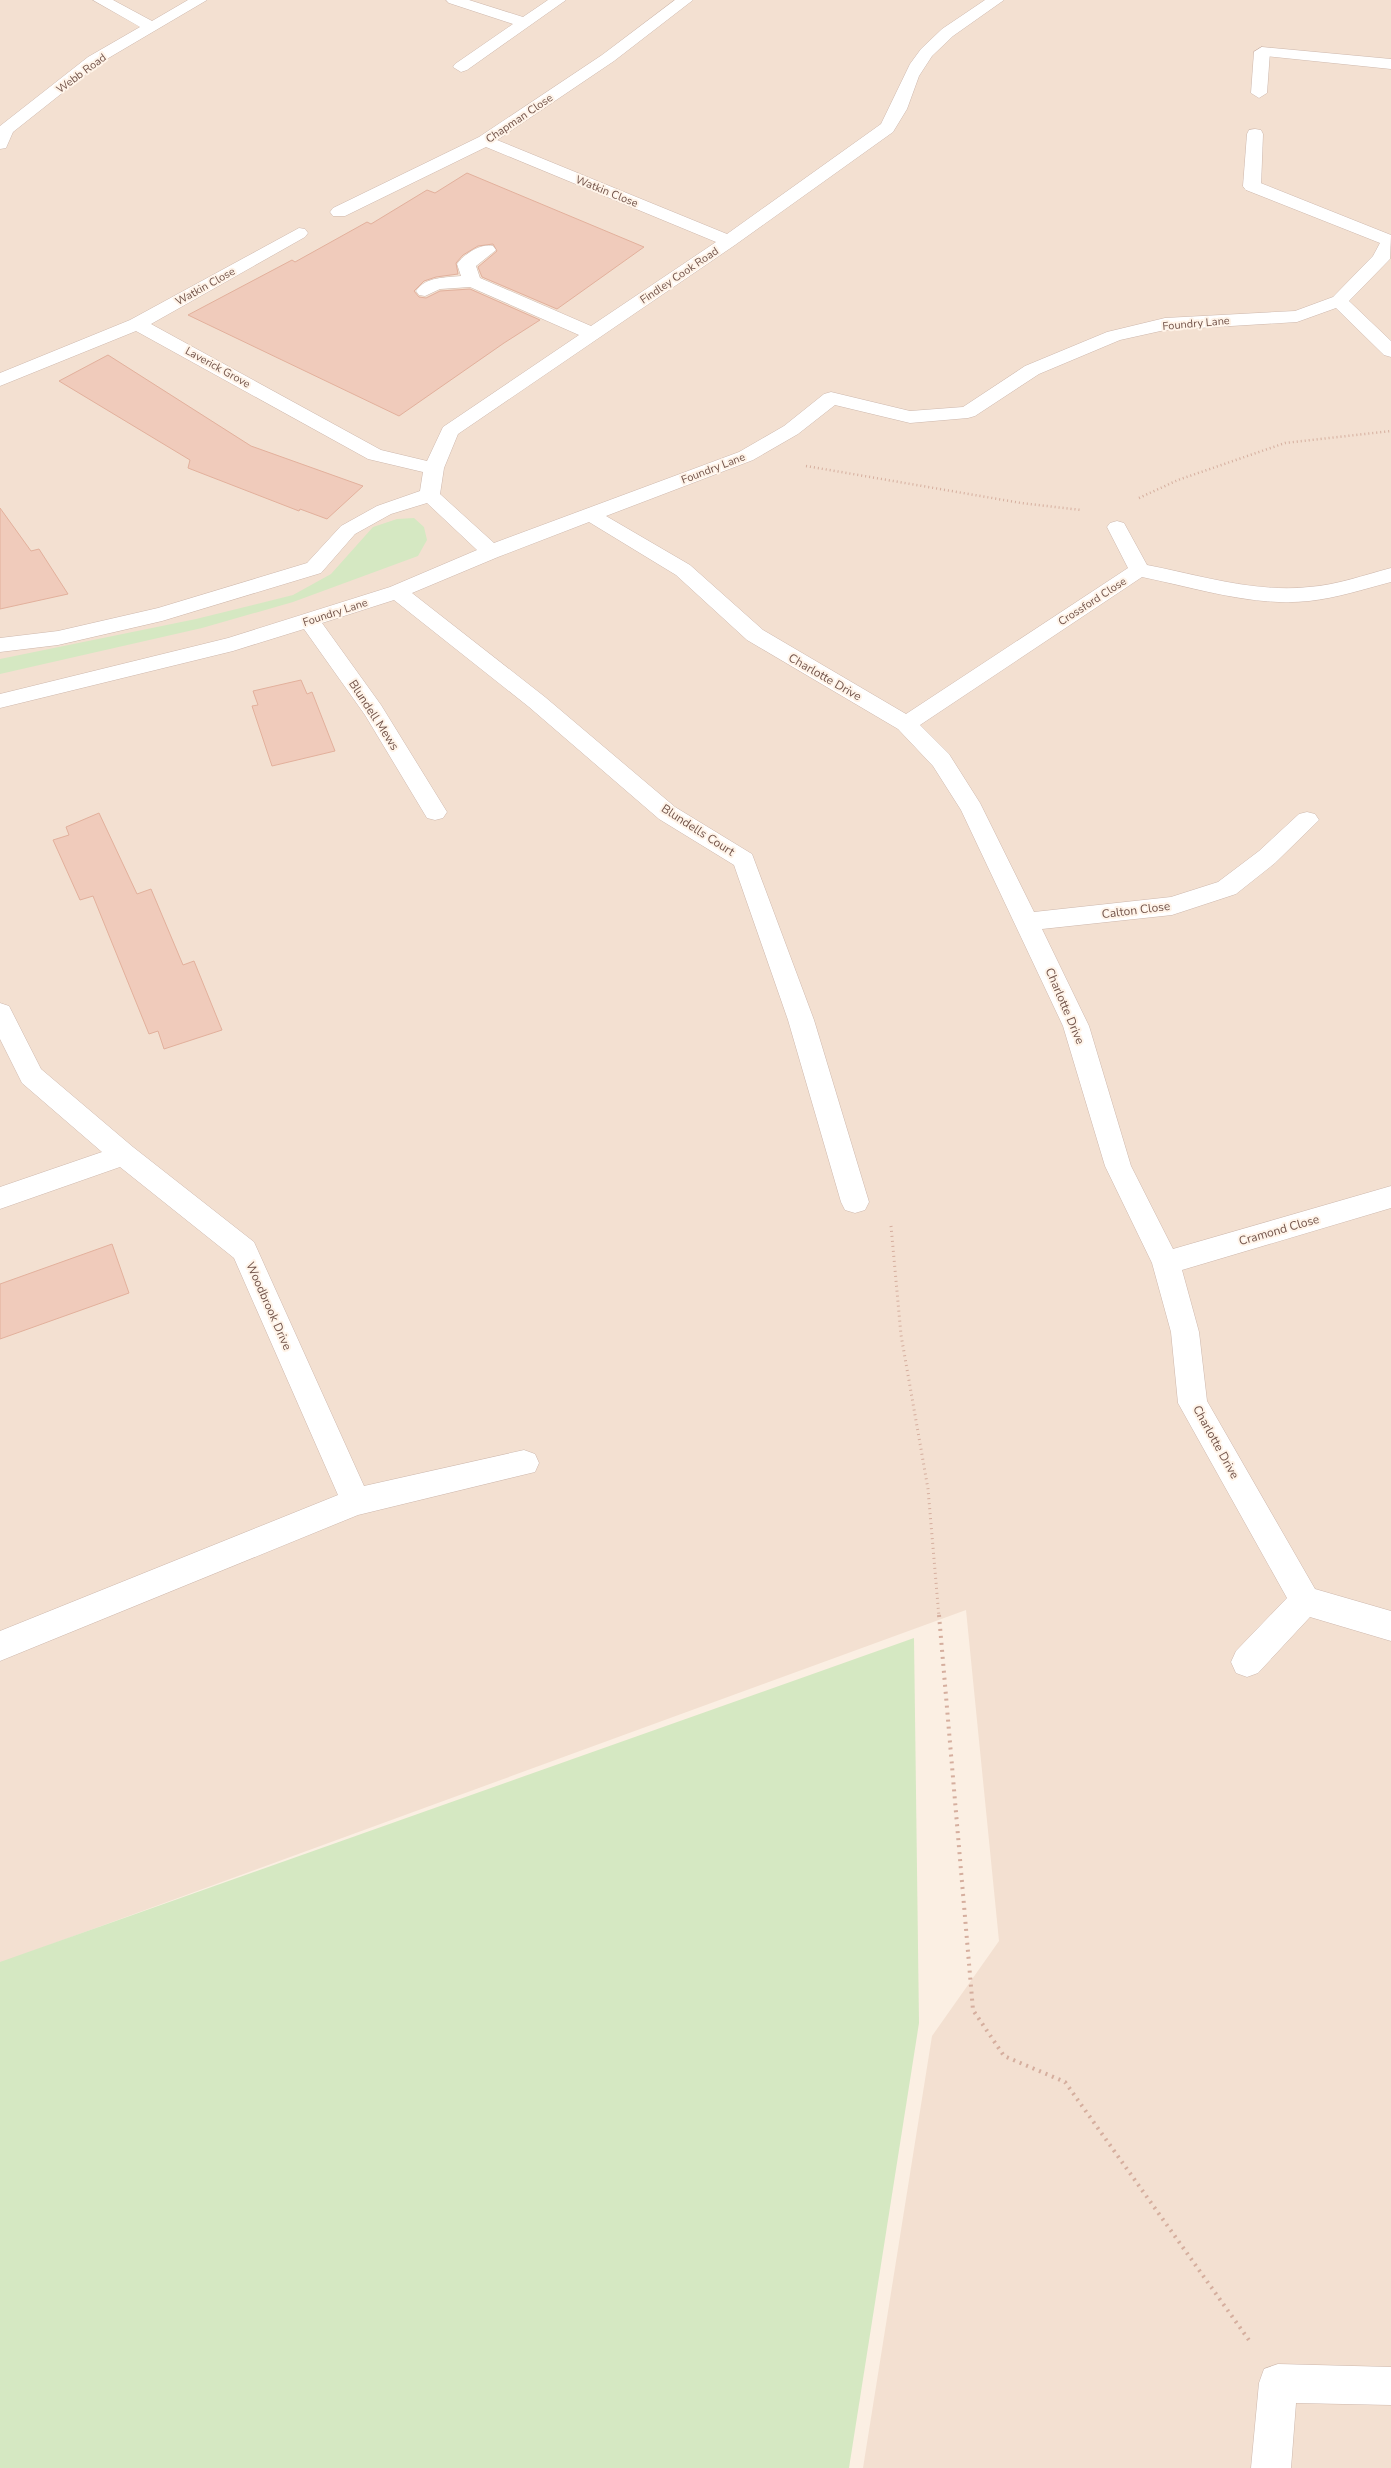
<svg xmlns="http://www.w3.org/2000/svg" width="1391" height="2468" viewBox="0 0 1391 2468" font-family="'Nunito Sans',sans-serif">
  <style>
    .residential { fill: #f3e0d1 }
    .green { fill: #d5e8c2 }
    .building { fill: #f0cbbb; stroke: #e2b09c }
    .lines { fill: none; stroke-linecap: round; stroke-linejoin: round }
    .service-casing { stroke: #ceb8ad; stroke-width: 1 }
    .minor-casing { stroke: #ceb8ad; stroke-width: 1 }
    .path-far2 { stroke: #d5ae9e; stroke-width: 2.5; stroke-dasharray: 1 3; stroke-linecap: butt }
    .path-far1 { stroke: #d5ae9e; stroke-width: 3; stroke-dasharray: 1 4; stroke-linecap: butt }
    .path { stroke: #d5ae9e; stroke-width: 4; stroke-dasharray: 2 5; stroke-linecap: butt }
    .service { fill: #fff; fill-rule: evenodd }
    .minor { fill: #fff; fill-rule: evenodd }
    .labels { text-anchor: middle; stroke-width: 4; stroke-linejoin: round; paint-order: stroke }
    .far-street-label { font-size: 11px; fill: #73544a; stroke: #fff4e9 }
    .street-label { font-size: 12px; fill: #73544a; stroke: #fff4e9 }
  </style>
  <rect width="100%" height="100%" fill="#fbefe3"/>
  <polygon class="residential" points="0,0 1391,0 1391,2468 863,2468 932,2036 999,1941 966,1610 0,1963"/>
  <g class="green">
    <polygon points="414,518 424,527 427,540 418,556 293,602 202,628 0,674 0,659 196,619 293,595 331,574 373,527 397,519"/>
    <polygon points="914,1638 919,2023 849,2468 0,2468 0,1962"/>
  </g>
  <g class="building">
    <polygon points="467,173 644,247 557,309 482,277 478,267 497,251 493,244 478,246 463,255 456,263 458,274 436,277 424,281 414,291 419,297 426,298 440,291 470,289 540,320 504,343 399,416 188,315 292,260 295,262 367,222 371,224 427,190 435,193"/>
    <polygon points="108,355 251,446 363,486 327,519 300,509 299,511 188,468 190,460 59,381"/>
    <polygon points="0,508 31,551 39,549 68,594 0,609"/>
    <polygon points="301,680 307,694 312,692 335,751 272,766 252,706 258,705 253,691"/>
    <polygon points="99,813 137,894 151,889 183,965 194,961 222,1030 164,1049 158,1031 149,1034 93,896 80,900 53,840 69,835 66,827"/>
    <polygon points="112,1244 129,1293 0,1339 0,1284"/>
  </g>
  <g class="lines">
    <defs>
      <g id="service">
        <polygon points="1262,47 1270,52 1267,93 1259,98 1251,93 1254,52"/>
        <polygon points="1255,129 1261,130 1263,134 1261,186 1258,190 1246,190 1243,186 1247,134 1249,130"/>
      </g>
      <g id="minor">
        <polygon points="93,0 113,0 152,21 188,0 207,0 100,63 13,132 6,148 0,149 0,126 88,57 140,27"/>
        <polygon points="446,0 469,0 523,17 548,0 566,0 467,70 461,72 453,67 455,64 513,24 449,3"/>
        <path d="M675,0H693L614,61L497,140L727,234L881,124L910,64L921,49L942,29L985,0H1004L953,36L932,56L919,76L907,109L893,132L735,245L458,434L444,468L440,494L494,543L739,452L784,426L824,394L831,392L910,411L963,407L1025,366L1107,332L1165,318L1295,311L1333,297L1373,256L1380,243L1246,190L1243,186L1246,182H1258L1391,235L1390,259L1349,301L1391,341V357L1384,355L1336,308L1297,322L1165,330L1120,340L1039,374L975,416L968,418L910,423L835,405L798,434L753,460L606,516L690,565L763,630L906,714L1128,568L1107,527L1110,523L1117,521L1124,523L1147,565C1199,575 1255,593 1309,587C1337,585 1364,575 1391,568V582C1364,589 1337,598 1309,601C1254,607 1196,588 1142,577L920,725L949,754L980,803L1034,912L1171,897L1218,882L1259,851L1299,814L1307,812L1315,814L1319,820L1275,863L1236,894L1172,915L1042,929L1089,1026L1131,1166L1173,1249L1391,1186V1208L1182,1270L1199,1332L1207,1401L1315,1589L1391,1611V1641L1310,1617L1258,1673L1247,1677L1236,1673L1231,1662L1236,1651L1287,1598L1178,1403L1171,1332L1152,1263L1105,1166L1063,1026L961,810L933,766L898,729L747,640L676,575L589,522L498,557L412,593L545,697L675,807L752,854L814,1020L869,1202L865,1210L855,1213L845,1210L841,1202L788,1020L734,865L659,819L529,707L394,600L322,623L381,705L447,812L443,818L435,820L427,818L365,715L304,629L233,651L0,708V694L228,638L390,587L477,550L427,503L391,514L355,534L321,573L162,621L58,645L0,652V638L58,631L158,608L307,563L341,526L377,506L420,491L423,472L368,459L136,331L0,386V373L130,320L299,228L305,229L308,233L305,237L151,324L381,450L427,461L443,427L579,335L470,287L440,289L425,296L419,295L416,291C426,276 446,278 461,276L457,264C464,254 481,243 493,246L496,250L476,266L480,278L591,326L716,242L486,147L345,216H333L330,212L333,208L479,137L602,55Z"/>
        <polygon points="1262,47 1391,59 1391,69 1256,55 1254,52"/>
        <polygon points="0,1003 9,1006 41,1069 133,1147 254,1242 364,1486 524,1450 535,1454 539,1463 535,1472 358,1515 0,1661 0,1631 338,1495 234,1258 120,1167 0,1209 0,1187 102,1152 22,1083 0,1039"/>
        <polygon points="1278,2364 1391,2367 1391,2405 1296,2403 1291,2468 1251,2468 1259,2383 1264,2369"/>
      </g>
    </defs>
    <use href="#service" class="service-casing"/>
    <use href="#minor" class="minor-casing"/>
    <g class="path-far2">
      <polyline points="806,466 1021,503 1081,510"/>
      <polyline points="1139,498 1178,480 1285,443 1391,431"/>
    </g>
    <polyline class="path-far1" points="891,1226 901,1335 928,1489 939,1617"/>
    <polyline class="path" points="939,1615 973,2010 1004,2056 1065,2082 1251,2343"/>
    <use href="#service" class="service"/>
    <use href="#minor" class="minor"/>
  </g>
  <g class="labels">
    <g class="far-street-label">
      <text transform="translate(81 73) rotate(-36)" y="4">Webb Road</text>
      <text transform="translate(519 118) rotate(-34)" y="4">Chapman Close</text>
      <text transform="translate(607 191) rotate(22)" y="4">Watkin Close</text>
      <text transform="translate(679 275) rotate(-34)" y="4">Findley Cook Road</text>
      <text transform="translate(205 286) rotate(-29)" y="4">Watkin Close</text>
      <text transform="translate(1196 323) rotate(-5)" y="4">Foundry Lane</text>
      <text transform="translate(218 367) rotate(29)" y="4">Laverick Grove</text>
      <text transform="translate(713 468) rotate(-21)" y="4">Foundry Lane</text>
      <text transform="translate(1092 601) rotate(-33)" y="4">Crossford Close</text>
      <text transform="translate(335 612) rotate(-18)" y="4">Foundry Lane</text>
    </g>
    <g class="street-label">
      <text transform="translate(825 677) rotate(30)" y="4">Charlotte Drive</text>
      <text transform="translate(374 715) rotate(57)" y="4">Blundell Mews</text>
      <text transform="translate(698 830) rotate(33)" y="4">Blundells Court</text>
      <text transform="translate(1136 910) rotate(-7)" y="4">Calton Close</text>
      <text transform="translate(1065 1006) rotate(67)" y="4">Charlotte Drive</text>
      <text transform="translate(1279 1230) rotate(-16)" y="4">Cramond Close</text>
      <text transform="translate(269 1306) rotate(66)" y="4">Woodbrook Drive</text>
      <text transform="translate(1216 1442) rotate(61)" y="4">Charlotte Drive</text>
    </g>
  </g>
</svg>
